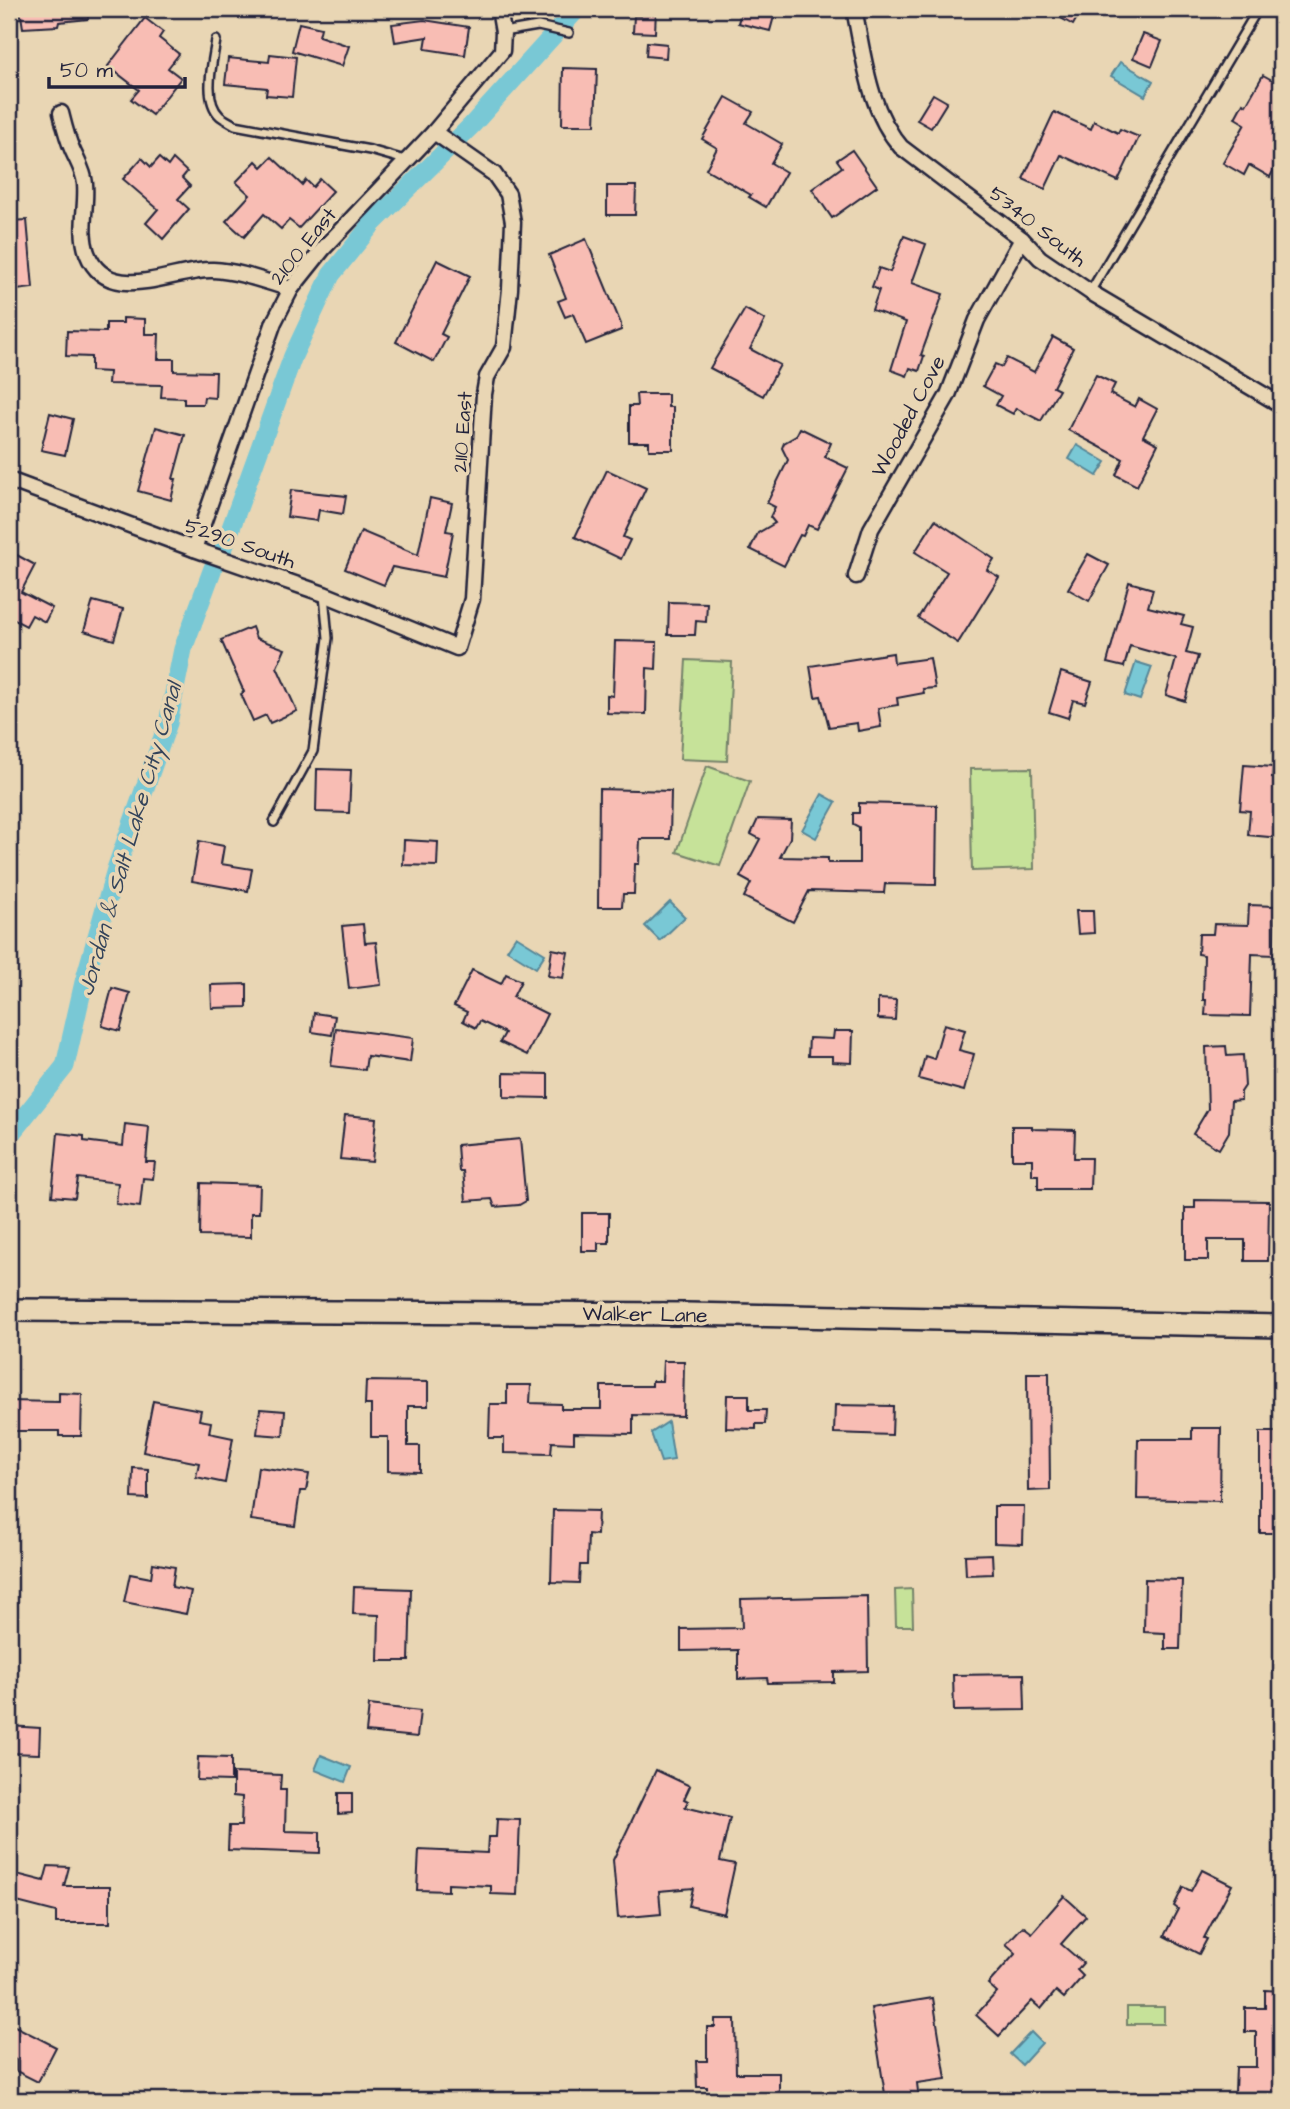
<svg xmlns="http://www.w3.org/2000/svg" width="1290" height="2109" viewBox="0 0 1290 2109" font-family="'Architects Daughter',sans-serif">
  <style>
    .grass { fill: #c6e299; stroke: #74826a; stroke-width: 2 }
    .water { fill: #79c8d5; stroke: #568697; stroke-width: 2 }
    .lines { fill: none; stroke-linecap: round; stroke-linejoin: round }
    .canal { stroke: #79c8d5; stroke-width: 19 }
    .building { fill: #f8bdb4; stroke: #22223b; stroke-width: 2 }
    .lane-casing { stroke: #22223b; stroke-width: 12 }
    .street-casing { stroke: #22223b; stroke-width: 19 }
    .secondary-casing { stroke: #22223b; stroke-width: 26 }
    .lane { stroke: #e9d6b4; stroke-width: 7 }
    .street { stroke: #e9d6b4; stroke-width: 14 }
    .secondary { stroke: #e9d6b4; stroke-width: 21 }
    .labels { text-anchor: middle; stroke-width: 7; stroke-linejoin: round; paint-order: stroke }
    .street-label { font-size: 21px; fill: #22223b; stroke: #e9d6b4 }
    .water-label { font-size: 23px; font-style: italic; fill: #33435a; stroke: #e9d6b4 }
  </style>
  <rect width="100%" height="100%" fill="#e9d6b4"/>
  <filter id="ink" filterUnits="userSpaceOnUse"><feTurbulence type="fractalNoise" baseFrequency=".0143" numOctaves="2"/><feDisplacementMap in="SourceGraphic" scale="14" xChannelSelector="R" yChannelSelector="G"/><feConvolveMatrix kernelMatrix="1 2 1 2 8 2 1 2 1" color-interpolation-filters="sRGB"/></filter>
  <g filter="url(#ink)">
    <g class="grass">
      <polygon points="686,660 732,662 727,761 680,759"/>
      <polygon points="707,766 750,781 720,866 677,852"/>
      <polygon points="1032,768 1034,869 972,871 970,769"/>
      <polygon points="912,1589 913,1626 896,1626 895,1590"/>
      <rect x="1127" y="2007" width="37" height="17"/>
    </g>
    <g class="water">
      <polygon points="1120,62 1153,81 1145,96 1111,76"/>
      <polygon points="1077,445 1106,462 1097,476 1069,459"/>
      <polygon points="1136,662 1152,667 1140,700 1125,695"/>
      <polygon points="822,794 836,802 816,838 802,830"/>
      <polygon points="670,902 685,917 660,941 645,926"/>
      <polygon points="516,936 545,954 536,968 507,950"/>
      <polygon points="668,1422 674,1460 661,1462 651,1433"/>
      <polygon points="321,1755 351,1767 345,1782 315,1770"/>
      <polygon points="1031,2032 1042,2043 1022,2065 1010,2054"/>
    </g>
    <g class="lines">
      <g class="canal">
        <polyline points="223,550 293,356 331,275 373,223 472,125 577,9"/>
        <polyline points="9,1136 65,1066 84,982 116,869 168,723 183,649 213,568"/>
      </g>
    </g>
    <g class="building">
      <polygon points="20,9 88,9 88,19 59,22 58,26 23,28"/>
      <polygon points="641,9 656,9 655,33 633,32 634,16 641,16"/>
      <polygon points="742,9 776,9 770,31 738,23"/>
      <polygon points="1045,9 1082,9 1073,25"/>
      <polygon points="145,18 163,32 159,38 179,54 168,68 181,78 152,115 131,99 139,90 108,66"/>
      <polygon points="424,20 469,27 465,55 425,49 427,37 395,42 392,24"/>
      <polygon points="299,23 321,28 319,36 349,46 342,66 292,51"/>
      <polygon points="1143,34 1162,41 1152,66 1133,58"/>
      <polygon points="647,42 667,44 666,58 646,56"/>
      <polygon points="270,54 296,57 292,97 266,95 267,88 225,84 228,58 269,62"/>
      <polygon points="563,68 597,69 595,125 562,125"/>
      <polygon points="1263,75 1281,85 1281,130 1273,144 1281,149 1281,156 1270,177 1249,165 1244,175 1223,163 1245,124 1235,118 1243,103 1246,105"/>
      <polygon points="933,94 947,102 931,128 917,120"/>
      <polygon points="726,97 753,112 746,123 782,144 771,163 786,172 766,207 749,197 751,195 706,169 717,148 702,139"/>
      <polygon points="1054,112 1091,129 1094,121 1118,133 1120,129 1139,137 1118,181 1061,155 1045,189 1023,179"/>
      <polygon points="852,150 877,186 832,218 812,189 842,167 837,160"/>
      <polygon points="272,157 302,185 306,180 313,187 320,179 333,191 299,228 289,220 281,229 264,214 244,237 226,221 250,195 236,182 256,161 262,167"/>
      <polygon points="142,158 151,167 159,158 168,166 173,159 187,172 182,178 190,186 178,199 189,209 163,239 146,223 158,209 123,179"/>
      <polygon points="607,186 636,186 635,215 607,215"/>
      <polygon points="27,220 33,288 17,290 16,283 9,283 9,221"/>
      <polygon points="904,236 926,244 912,283 943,294 921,355 924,356 919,371 910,368 907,376 891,370 906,322 872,310 879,290 872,287 879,268 890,272"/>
      <polygon points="586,239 621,324 621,330 586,344 573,314 565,317 558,301 566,298 549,255"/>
      <polygon points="437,260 470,276 441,334 447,337 434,362 396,342"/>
      <polygon points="745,309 765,320 750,349 780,365 763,396 710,368"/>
      <polygon points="123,318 145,319 145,334 159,334 158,359 174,359 174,371 216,372 215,398 204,397 203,404 184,404 184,398 161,397 162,385 108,384 109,372 91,371 91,357 66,356 67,331 106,332 106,323 123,323"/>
      <polygon points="1053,337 1073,348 1053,387 1059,390 1041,421 1016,408 1013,414 996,405 1001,396 983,386 995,364 1002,367 1007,358 1034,372"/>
      <polygon points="1096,375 1115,384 1110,394 1135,407 1139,399 1157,409 1143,436 1158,444 1137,486 1116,475 1123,459 1068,430"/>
      <polygon points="636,394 668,394 668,407 673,407 673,450 649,450 649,442 629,442 629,406 637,406"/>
      <polygon points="50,413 73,419 65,455 41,450"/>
      <polygon points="156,427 185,435 173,479 176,479 171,500 138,491"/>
      <polygon points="800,428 831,443 825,457 848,468 817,529 808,525 803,536 800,535 784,566 750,549 758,533 775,523 770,517 775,507 767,503 788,460 782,448 784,443 796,436"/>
      <polygon points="607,470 646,488 623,537 630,540 621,559 575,537"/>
      <polygon points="291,490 346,496 343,514 319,510 317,521 287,517"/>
      <polygon points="430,498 452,503 446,531 453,532 444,577 392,567 384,585 345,569 361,531 418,555"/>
      <polygon points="935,520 994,559 987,570 999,577 958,643 918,618 947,572 915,552"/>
      <polygon points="15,554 35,565 21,592 52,608 45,622 32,615 26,626 9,617 9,565"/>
      <polygon points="1088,554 1109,565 1089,601 1068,589"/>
      <polygon points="1129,582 1153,589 1148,607 1184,616 1181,624 1193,627 1186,653 1198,656 1185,701 1166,695 1176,659 1130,646 1124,667 1107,663"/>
      <polygon points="93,601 123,609 114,640 84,631"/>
      <polygon points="669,602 707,603 706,622 696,621 695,635 668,635"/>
      <polygon points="252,627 256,638 285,649 277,667 297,711 270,723 266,715 253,721 241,694 244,692 221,640"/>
      <polygon points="615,641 657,642 656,669 647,668 646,714 607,713 607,695 613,696"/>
      <polygon points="893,653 894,663 930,658 935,688 923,689 924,693 897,698 898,705 878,708 881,727 858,731 857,723 829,727 821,696 815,697 810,666"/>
      <polygon points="1061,672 1092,682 1085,703 1073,700 1068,718 1049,712"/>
      <polygon points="1244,765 1273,767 1272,778 1281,779 1281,838 1248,835 1250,811 1240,810"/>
      <polygon points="317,769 351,770 349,813 316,812"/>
      <polygon points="599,789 671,791 670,839 640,839 639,864 635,864 634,894 623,894 622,907 598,907"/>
      <polygon points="859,803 937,805 936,885 885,884 884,893 809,891 793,922 744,897 751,883 740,877 760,839 751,834 758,819 791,820 790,838 780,857 828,858 828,863 859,863 859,827 853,824 853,813 859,813"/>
      <polygon points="404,840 438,842 437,866 403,865"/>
      <polygon points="199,841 224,846 221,864 252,869 248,891 192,881"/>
      <polygon points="1249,905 1275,906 1274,955 1252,954 1250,1016 1205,1015 1206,1000 1203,1000 1204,955 1198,954 1199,934 1213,934 1214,924 1248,925"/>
      <polygon points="1076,911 1093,911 1094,933 1078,934"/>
      <polygon points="363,924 365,943 376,942 381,985 349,989 342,926"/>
      <polygon points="552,949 568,952 563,978 548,976"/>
      <polygon points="472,970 501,984 506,974 521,981 513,997 547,1014 527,1055 500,1042 505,1033 480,1021 476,1028 463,1021 467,1012 454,1006"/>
      <polygon points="247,984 247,1007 212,1008 211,985"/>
      <polygon points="112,988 130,993 120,1031 102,1026"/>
      <polygon points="878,999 896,1000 895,1020 878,1019"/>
      <polygon points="314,1013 335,1016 332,1035 312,1032"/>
      <polygon points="944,1024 965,1030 959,1050 974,1054 964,1091 919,1079 925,1056 934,1059"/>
      <polygon points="336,1028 413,1038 410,1062 367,1056 365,1070 331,1066"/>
      <polygon points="834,1031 853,1031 852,1063 832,1062 832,1056 808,1056 809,1038 833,1039"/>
      <polygon points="1226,1046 1227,1056 1243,1055 1245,1086 1241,1092 1241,1100 1231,1101 1229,1132 1219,1149 1193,1134 1208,1109 1206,1047"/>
      <polygon points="504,1073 548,1074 548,1098 504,1097"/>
      <polygon points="345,1115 376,1118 372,1162 340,1159"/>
      <polygon points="125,1124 149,1127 146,1162 155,1162 153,1179 143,1178 140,1207 116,1204 118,1183 78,1178 75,1198 52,1196 58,1133 84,1136 84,1141 123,1146"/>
      <polygon points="1012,1126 1032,1126 1032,1129 1075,1130 1074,1158 1091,1158 1090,1189 1038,1189 1038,1175 1032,1175 1032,1159 1012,1159"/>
      <polygon points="520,1139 526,1201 519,1205 495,1207 492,1199 466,1201 463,1171 459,1171 457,1145"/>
      <polygon points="201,1183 260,1185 259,1213 251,1213 251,1237 200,1236"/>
      <polygon points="1195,1200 1269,1201 1268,1261 1245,1261 1245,1240 1208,1240 1208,1260 1185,1260 1185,1208 1195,1208"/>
      <polygon points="582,1213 609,1213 609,1243 598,1243 598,1251 582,1251"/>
      <polygon points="663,1361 684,1361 683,1416 633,1415 633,1434 574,1433 574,1443 552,1442 551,1454 504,1453 504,1438 489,1438 490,1404 507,1404 507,1385 531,1385 530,1403 561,1404 561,1409 601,1409 601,1386 652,1386 652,1381 662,1381"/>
      <polygon points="1027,1373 1049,1373 1050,1490 1028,1491"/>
      <polygon points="366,1381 428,1382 428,1406 408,1406 408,1446 420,1446 420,1472 388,1471 388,1437 371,1437 371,1405 365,1405"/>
      <polygon points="59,1393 82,1394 81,1436 59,1436 59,1431 9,1431 9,1401 59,1402"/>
      <polygon points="727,1395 749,1395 749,1410 766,1410 765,1424 756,1424 756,1429 726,1428"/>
      <polygon points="153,1401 201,1410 199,1420 211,1422 209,1433 233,1438 225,1483 196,1477 199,1463 143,1452"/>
      <polygon points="835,1405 893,1406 892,1435 834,1433"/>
      <polygon points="260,1409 285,1411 283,1436 257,1434"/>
      <polygon points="1192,1428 1221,1428 1220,1501 1137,1499 1138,1439 1192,1439"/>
      <rect x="1260" y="1432" width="21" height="101"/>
      <polygon points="258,1467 309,1474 306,1491 300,1491 295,1526 251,1520"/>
      <polygon points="133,1468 148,1469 148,1499 132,1498"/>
      <polygon points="994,1506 1024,1506 1023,1544 994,1543"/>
      <polygon points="553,1510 598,1511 597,1535 588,1534 587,1565 580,1565 579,1583 551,1582"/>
      <polygon points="992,1554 993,1574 966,1575 965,1555"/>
      <polygon points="153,1563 175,1567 172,1587 191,1591 186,1614 124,1602 130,1574 151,1578"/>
      <polygon points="1145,1579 1182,1580 1180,1649 1165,1649 1165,1633 1144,1632"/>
      <polygon points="354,1587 411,1589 409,1661 378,1661 379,1615 353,1614"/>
      <polygon points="867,1596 868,1671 834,1672 834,1682 768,1683 767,1678 738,1679 738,1650 681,1651 681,1629 742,1628 741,1599"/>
      <polygon points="1024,1674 1025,1710 954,1711 953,1675"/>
      <polygon points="369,1705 420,1711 417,1737 366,1732"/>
      <polygon points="9,1726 40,1728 39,1754 9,1753"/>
      <polygon points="198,1757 231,1758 231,1781 197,1780"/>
      <polygon points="656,1770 690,1786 684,1799 688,1801 685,1807 730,1818 720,1861 735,1864 724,1914 689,1906 693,1888 659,1891 661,1914 618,1918 613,1860"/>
      <polygon points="233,1773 281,1775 280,1790 286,1790 285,1831 320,1832 320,1853 228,1850 229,1826 241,1826 242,1797 233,1796"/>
      <polygon points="338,1793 352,1793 352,1813 338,1814"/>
      <polygon points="497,1819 520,1820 517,1895 491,1894 491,1886 448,1884 448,1891 417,1890 419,1850 487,1853 488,1837 496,1837"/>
      <polygon points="48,1866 69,1867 64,1886 110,1886 110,1923 56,1923 56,1912 9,1900 9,1872 44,1881"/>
      <polygon points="1202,1870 1232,1885 1204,1938 1207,1939 1199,1954 1164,1936 1178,1909 1174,1906 1183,1887 1191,1891"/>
      <polygon points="1064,1896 1086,1916 1061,1944 1083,1963 1077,1970 1083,1976 1064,1998 1056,1991 1041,2009 1032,2001 999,2036 976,2015 997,1992 988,1984 1016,1953 1006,1944 1023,1926 1032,1933"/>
      <polygon points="1265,1990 1281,1991 1281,2093 1235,2092 1236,2067 1256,2067 1256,2032 1245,2032 1245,2008 1265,2008"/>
      <polygon points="933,1998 946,2079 917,2083 919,2100 886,2100 871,2008"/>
      <polygon points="715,2019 735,2019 736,2073 779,2073 779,2096 746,2096 746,2093 707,2093 707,2087 697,2087 696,2061 707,2061 707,2027 715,2027"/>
      <polygon points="9,2023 56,2047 38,2082 16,2071 16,2060 9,2056"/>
    </g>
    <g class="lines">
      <defs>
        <g id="lane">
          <polyline points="503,32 538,26 569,33"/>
          <path d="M216,40C213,61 202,99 220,116C224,119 230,122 235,125L370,150L405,160"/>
          <polyline points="1090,292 1258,9"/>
          <polyline points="274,822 313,751 328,638 324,595"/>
        </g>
        <g id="street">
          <path d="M854,9C864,56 868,109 901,147L1022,239L1040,258L1090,292L1281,405"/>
          <path d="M61,113C64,125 67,138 72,149C77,161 84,171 85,184C87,207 79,230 87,253C108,308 175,268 213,270C239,271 267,282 291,289"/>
          <polyline points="9,480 194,549 324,594 457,648 472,599 484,394 487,377 504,347 510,289 513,222 508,194 494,174 434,132"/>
          <polyline points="194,549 274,322 291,289 323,249 434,132 502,51 503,32 499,9"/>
          <polyline points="856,576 871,529 948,395 977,320 1022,239"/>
        </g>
        <polyline id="secondary" points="9,1310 687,1314 1281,1326"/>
      </defs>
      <use href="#lane" class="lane-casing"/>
      <use href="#street" class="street-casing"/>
      <use href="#secondary" class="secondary-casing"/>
      <use href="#lane" class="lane"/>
      <use href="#street" class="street"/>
      <use href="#secondary" class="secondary"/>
    </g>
  </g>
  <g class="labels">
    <g class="street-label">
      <text transform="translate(1038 226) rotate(38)" y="7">5340 South</text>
      <text transform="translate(303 246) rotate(-51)" y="7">2100 East</text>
      <text transform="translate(908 416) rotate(-62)" y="7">Wooded Cove</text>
      <text transform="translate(462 432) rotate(-86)" y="7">2110 East</text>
      <text transform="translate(240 543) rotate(19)" y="7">5290 South</text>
      <text transform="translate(645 1314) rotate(1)" y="7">Walker Lane</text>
    </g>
    <g class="water-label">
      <text transform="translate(129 839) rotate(-74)" y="8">Jordan &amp; Salt Lake City Canal</text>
    </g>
  </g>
  <rect width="1290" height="2109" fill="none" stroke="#e9d6b4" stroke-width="35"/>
  <rect x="18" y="18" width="1255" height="2074" fill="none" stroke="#22223b" stroke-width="2.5" filter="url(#ink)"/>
  <path d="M49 77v10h136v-10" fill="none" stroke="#22223b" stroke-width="3.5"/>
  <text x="60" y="77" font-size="21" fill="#22223b" stroke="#e9d6b4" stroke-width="5" paint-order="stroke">50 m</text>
</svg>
